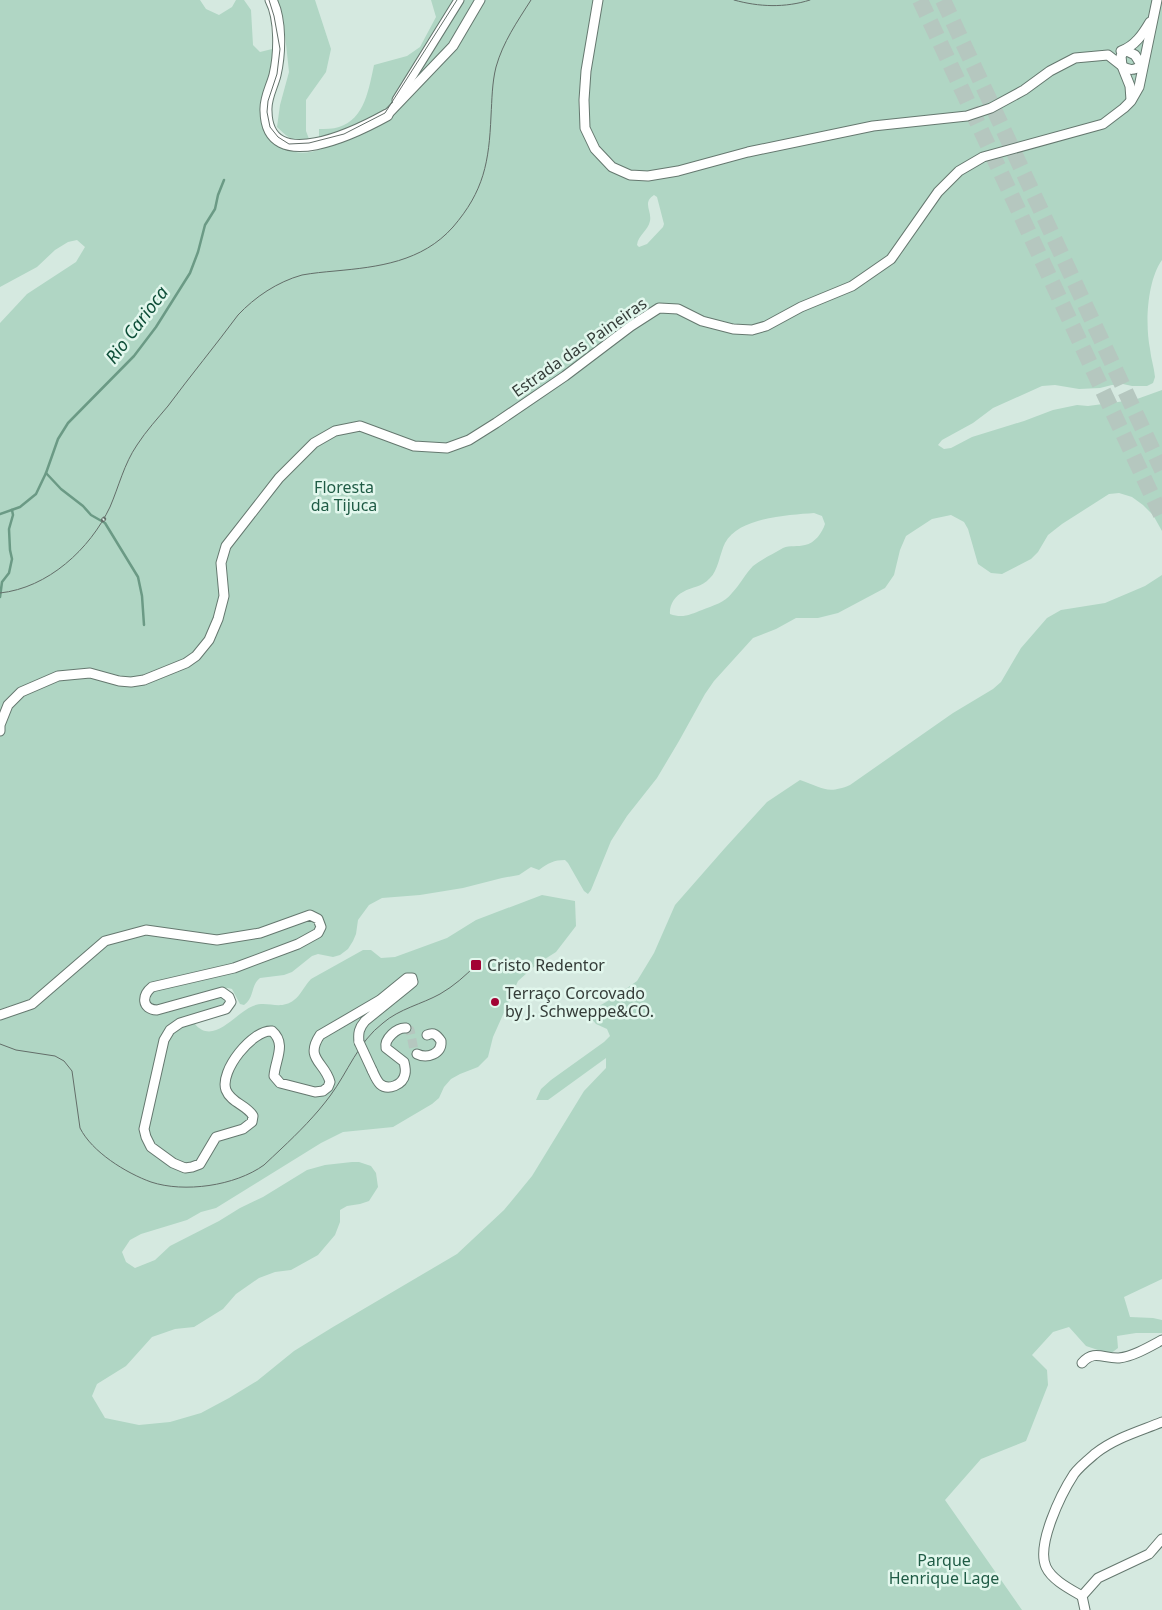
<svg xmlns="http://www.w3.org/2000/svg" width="1162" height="1610" viewBox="0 0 1162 1610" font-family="'Noto Sans',sans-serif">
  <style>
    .green { fill: #b0d6c4; fill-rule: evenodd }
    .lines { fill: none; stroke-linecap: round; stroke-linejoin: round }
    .stream { stroke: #6b9a85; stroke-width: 2.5 }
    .minor-tunnel { stroke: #b5c7bf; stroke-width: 9; stroke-dasharray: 9 4.5; stroke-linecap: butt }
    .motorway-tunnel { stroke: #b5c7bf; stroke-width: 16; stroke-dasharray: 16 8; stroke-linecap: butt }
    .minor-casing { stroke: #65786f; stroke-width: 11 }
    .tertiary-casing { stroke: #65786f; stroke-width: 13 }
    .minor { stroke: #fff; stroke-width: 9 }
    .tertiary { stroke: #fff; stroke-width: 11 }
    .tram { stroke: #636e69; stroke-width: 1 }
    .rail-casing { stroke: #636e69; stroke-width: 4.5 }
    .rail { stroke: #e2f7ed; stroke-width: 2.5; stroke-dasharray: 8; stroke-linecap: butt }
    .minor-bridge-casing { stroke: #65786f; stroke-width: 11; stroke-linecap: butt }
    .minor-bridge { stroke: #fff; stroke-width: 9 }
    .poi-dot { fill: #a20334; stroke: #e2f7ed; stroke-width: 2 }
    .labels { text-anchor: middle; stroke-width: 5; stroke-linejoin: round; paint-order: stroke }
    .street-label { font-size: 16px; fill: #353d39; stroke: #e2f7ed }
    .park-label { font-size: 16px; fill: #1f5b45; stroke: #e2f7ed }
    .poi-label { font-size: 16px; fill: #353d39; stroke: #e2f7ed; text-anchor: start }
    .water-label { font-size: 18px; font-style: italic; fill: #0e4e38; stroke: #e2f7ed }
  </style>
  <rect width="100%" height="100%" fill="#d5e9e0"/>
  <g class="green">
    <path d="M0,0H200L206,9L219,15L232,7L236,0H244L251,10L253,45L260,52L276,48L270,134C286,152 298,157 322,149L319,137V129C325,129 333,129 339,127C365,119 369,88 374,65L407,56L420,47L436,17L431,0H1162V260C1147,281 1145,324 1150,349C1151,359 1154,367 1155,377L1153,383L1147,386H1132L1123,384L1112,385L1100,388L1079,389L1055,385L1042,386L993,408L973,423L942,440L938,445L944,449L951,448L972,437L1024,421L1053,410L1077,405L1088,406L1118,402L1137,399L1162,390V531L1153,515L1143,505L1132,497L1119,493L1109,494L1062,524L1048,535L1038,552L1031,559L1002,574L991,573L978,564L968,529L964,522L951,515L932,519L906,536L900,550L894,575L885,588L838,613L818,618H796L776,629L753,638L714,681L705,694L679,741L657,778L627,816L611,841L591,890L588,894L584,891L568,863L565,860C554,860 548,863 539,870L531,867L519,875L502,878L463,888L420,895L382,898L369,905L358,920L356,934L353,941L348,949L340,955L333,957L318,954L312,956L292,972L284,975L260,978C250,986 255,997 244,1005L240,1004L232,989L228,988L221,989L227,998L226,1004L194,1023C213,1047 235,1013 253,1006C267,1000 280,1011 294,1000C300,996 305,985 311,979L363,950H371L381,958L395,957L447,938L476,920L542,895L575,901L576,926L556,952L537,964L518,981L493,1037L488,1057L478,1067L460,1074L451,1079L444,1087L439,1098L432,1104L393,1127L343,1132L321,1143L216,1208L201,1212L187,1220L141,1234L130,1240L122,1252L126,1262L135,1268L155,1260L170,1246L219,1221L240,1208L263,1197L307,1170L325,1165L352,1162H359L371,1166L376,1173L378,1187L369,1201L360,1204L347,1206L340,1210V1222L335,1235L318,1255L291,1270L275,1272L259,1278L236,1294L223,1309L194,1327L175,1329L152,1337L126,1366L97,1384L92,1396L105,1418L139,1425L170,1422L201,1413L229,1398L257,1381L294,1351L333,1327L457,1254L504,1210L532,1176L584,1091L606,1068V1058L548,1100H536L541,1089L551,1080L604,1042L610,1036L607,1029L596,1024L591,1018L594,1009L613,998L637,981L654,953L675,905L725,848L767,802L800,780C821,787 827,795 850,785L953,713L993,689L1001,682L1021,648L1047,618L1061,610L1105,603L1145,586L1162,575V1279L1124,1297L1130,1317L1153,1318L1162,1320V1333H1136L1117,1336L1118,1348L1110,1354L1086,1346L1069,1327L1053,1332L1032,1355L1047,1370L1048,1385L1026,1441L981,1459L945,1500L1022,1610H0V323L27,294L76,262L85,247L77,240L68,242L55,250L37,267L0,287ZM654,195L657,197L664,224L663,227L647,244L639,247L637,245C638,235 648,231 650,221C652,210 642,203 654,195ZM814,513L822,516L825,524C822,533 815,543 805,545C798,547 790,545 783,548C773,554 762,559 753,566C745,574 740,585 732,593C724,603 714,605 702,610C691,614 683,619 670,614C669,605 675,596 683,592C693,586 701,588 710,578C718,571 720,553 725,543C739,517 789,515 814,513Z"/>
    <path d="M276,0H315L331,49L326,72L306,100V131L309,139C292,143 289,138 277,127L280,105L289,72L283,16Z"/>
  </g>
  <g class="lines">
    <g class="stream">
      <polyline points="46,473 61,489 83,506 91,515 105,523 138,577 142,596 144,625"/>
      <polyline points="0,514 20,507 36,494 46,473 58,439 68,423 134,356 156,327 190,273 198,252 205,225 215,209 218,195 224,180"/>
      <polyline points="0,597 2,582 9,573 12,559 10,550 9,529 13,515 12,510"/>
    </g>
    <polyline class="minor-tunnel" points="406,1028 410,1030 414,1050 417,1054"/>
    <g class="motorway-tunnel">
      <polyline points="920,0 1162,517"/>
      <polyline points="943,0 1162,470"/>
    </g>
    <defs>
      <g id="minor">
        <polyline points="598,0 586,71 584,100 585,128 595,149 612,167 630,175 648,176 678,171 748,152 873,126 967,116 991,108 1024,90 1050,71 1075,58 1108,55 1122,66 1130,86 1131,100"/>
        <path d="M1125,50L1135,55L1142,66C1134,70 1130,71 1122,66L1121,56Z"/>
        <path d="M1121,51C1135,46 1143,34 1150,22"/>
        <polyline points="397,100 459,0"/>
        <polyline points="387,115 453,46 480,0"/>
        <polyline points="0,731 0,725 8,705 21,692 58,676 90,673 119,681 131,682 144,680 186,663 196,656 209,640 218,619 224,596 221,563 226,546 279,478 314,443 335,431 360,426 414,446 447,448 469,440 496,423 565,376 631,326 659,308 678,309 702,321 733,329 752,330 766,326 801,307 852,286 891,259 938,192 959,171 983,157 1103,124 1124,108 1131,101 1139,87 1157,0"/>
        <path d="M0,1015L32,1004L105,941L146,930L217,940L260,933L310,915L318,919L321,927L318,933L298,944L234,968L152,987C142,995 141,1009 157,1010L222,992L229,997L231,1002L226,1009L180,1023L170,1030L164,1040L144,1129L146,1137L151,1147L173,1163L185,1168L192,1167L200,1164L216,1137L243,1129L252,1122L253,1116C247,1105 231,1103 226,1090C219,1071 253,1029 272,1031C287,1044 275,1060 274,1076L280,1083L315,1092L323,1091L328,1087L330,1082C325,1062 304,1059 320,1035L380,1000L407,978H412L413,982L407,987L365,1021C359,1028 358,1033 359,1042"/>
        <path d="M417,1054C427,1059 442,1054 441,1041C437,1035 434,1032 427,1035"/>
        <path d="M372,1070C374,1074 376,1080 380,1084C388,1091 403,1085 405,1074C406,1070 405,1066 404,1062L386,1048C384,1039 397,1027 406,1028"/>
        <path d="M1082,1363C1094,1349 1104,1359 1119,1358C1134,1356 1149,1347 1162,1340"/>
        <path d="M1082,1596C1070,1589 1052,1580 1046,1567C1036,1545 1061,1494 1074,1474C1079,1467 1089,1459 1096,1453C1115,1438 1140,1431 1162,1422"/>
        <polyline points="1085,1610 1082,1596 1098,1578 1149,1554 1162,1539"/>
      </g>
      <path id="tertiary" d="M271,0C281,19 280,54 275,75C272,87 265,98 266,111C267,177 358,131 387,115"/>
    </defs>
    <use href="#minor" class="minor-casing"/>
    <use href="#tertiary" class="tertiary-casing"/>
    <use href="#minor" class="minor"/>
    <use href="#tertiary" class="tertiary"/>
    <g class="tram">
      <polyline points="269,0 274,16 280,49 277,74 268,101 267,112 270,127 278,137 289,144 309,143 344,134 385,113 457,0"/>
      <path d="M734,0C759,7 785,8 810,0"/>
      <path d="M0,593C48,588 90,549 110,507C119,486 124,464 137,445C146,431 158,418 168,406C191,375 215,346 238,315C255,297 277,282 302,275C313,273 324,272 335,271C378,267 422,262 453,227C484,191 489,162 491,116C492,99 492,83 496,67C503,42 517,22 531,0"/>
      <path d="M0,1044L16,1050L55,1056L64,1061L72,1071L80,1128C92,1152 126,1173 151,1182C184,1193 235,1186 264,1165C270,1160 275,1154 281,1149C298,1133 316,1115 330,1096C348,1072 358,1042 383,1023C399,1009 422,1004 440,994C454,986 465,976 476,965"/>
    </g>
    <defs>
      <polyline id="rail" points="103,520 104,519"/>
    </defs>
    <use href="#rail" class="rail-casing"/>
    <use href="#rail" class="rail"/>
    <defs>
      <polyline id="minor-bridge" points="359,1042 372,1070"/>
    </defs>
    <use href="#minor-bridge" class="minor-bridge-casing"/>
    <use href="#minor-bridge" class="minor-bridge"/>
  </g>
  <g class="poi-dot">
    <rect x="470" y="959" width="12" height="12" rx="2.5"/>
    <circle cx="495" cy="1002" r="5"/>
  </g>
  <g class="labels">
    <g class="street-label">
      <text transform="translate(579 347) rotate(-35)" y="6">Estrada das Paineiras</text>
    </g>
    <g class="park-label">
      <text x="344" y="493">Floresta<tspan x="344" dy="18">da Tijuca</tspan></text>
      <text x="944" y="1566">Parque<tspan x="944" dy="18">Henrique Lage</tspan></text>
    </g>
    <g class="poi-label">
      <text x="487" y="971">Cristo Redentor</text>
      <text x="505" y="999">Terraço Corcovado<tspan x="505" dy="18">by J. Schweppe&amp;CO.</tspan></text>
    </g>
    <g class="water-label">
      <text transform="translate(137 325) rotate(-53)" y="6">Rio Carioca</text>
    </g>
  </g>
</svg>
